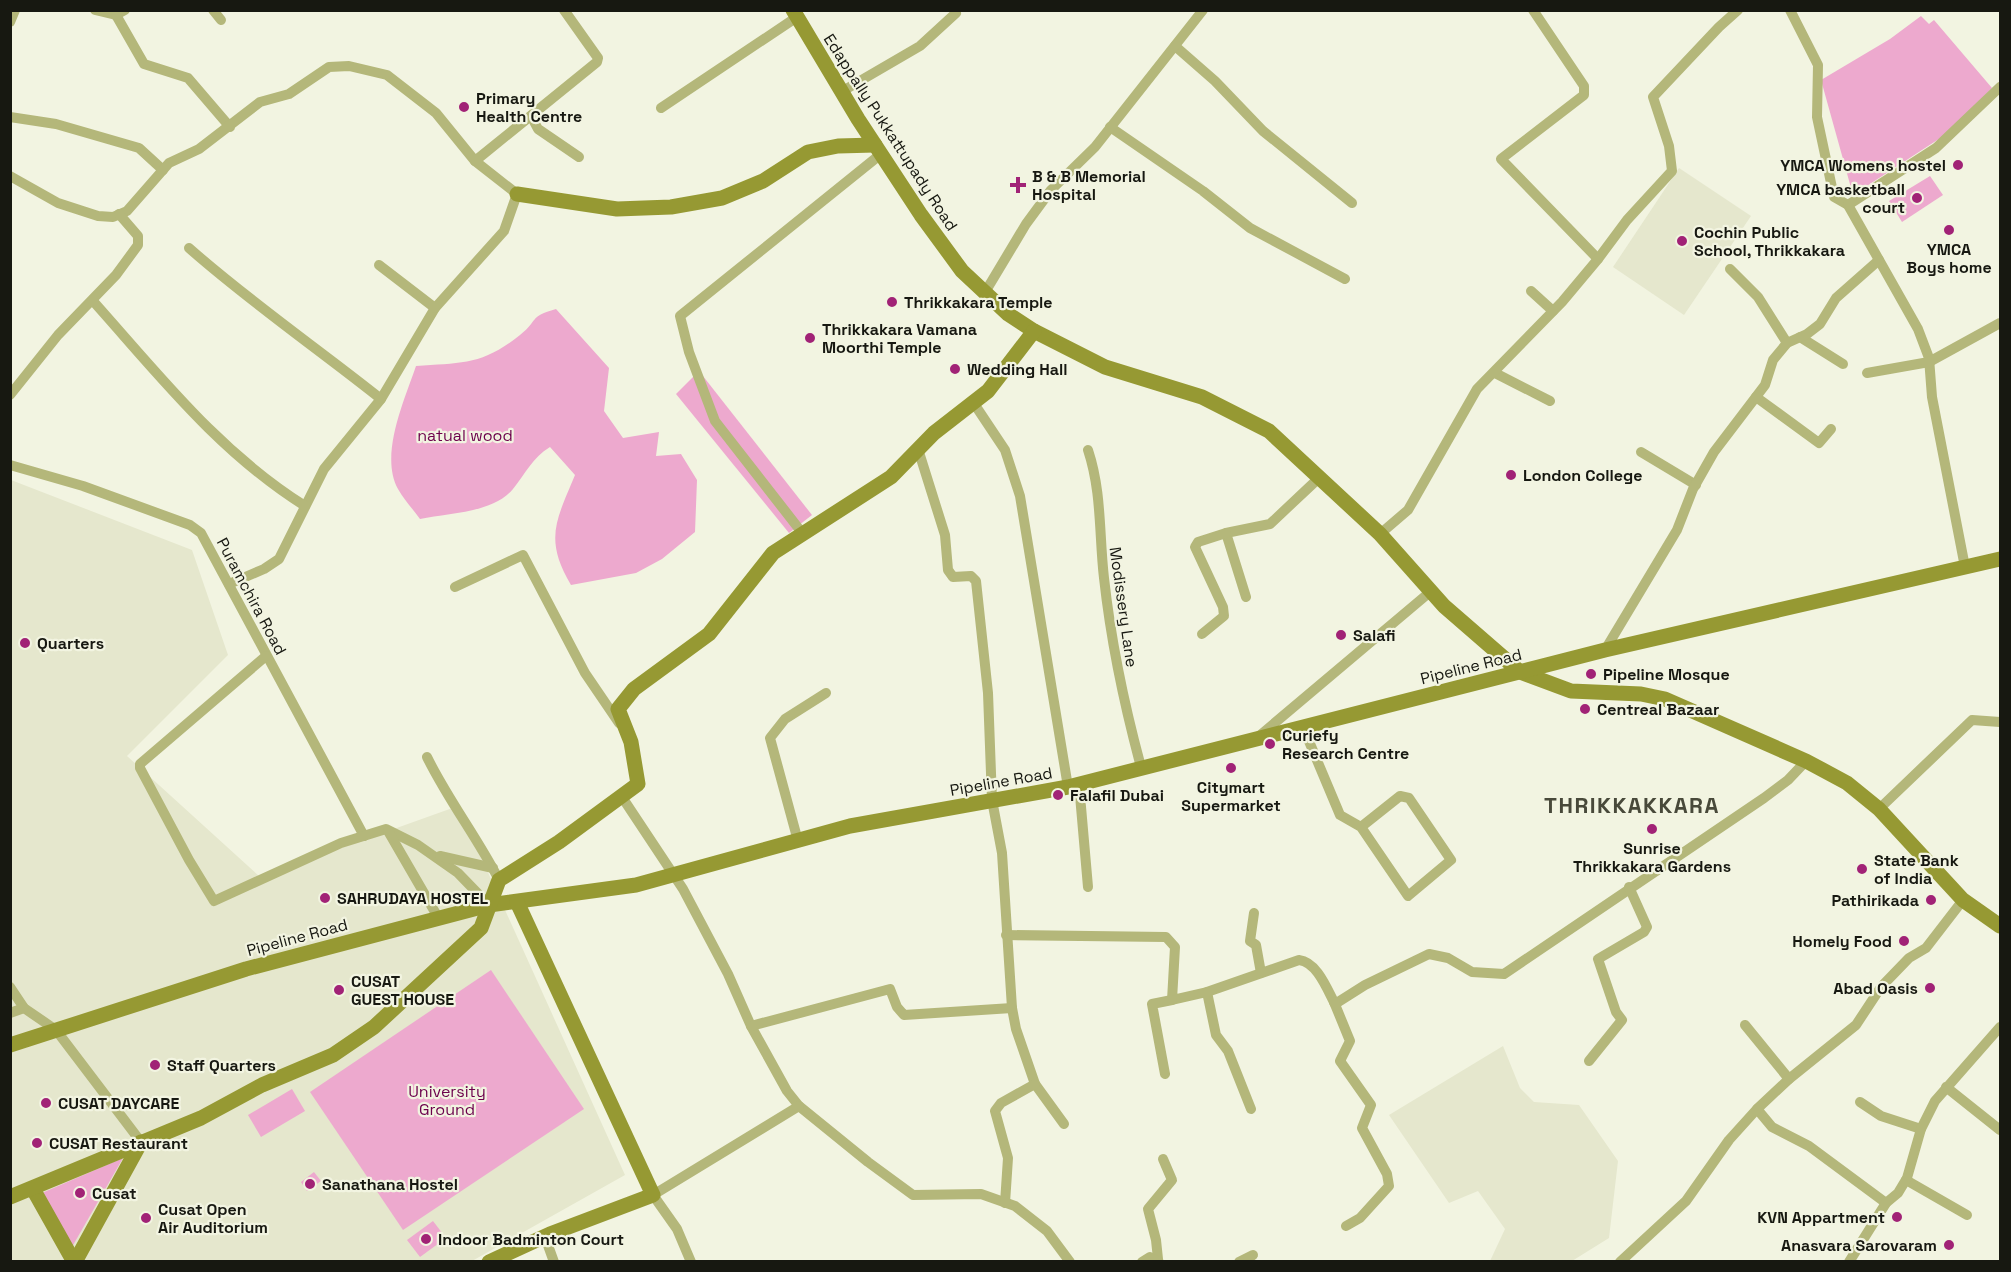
<svg xmlns="http://www.w3.org/2000/svg" width="2011" height="1272" viewBox="0 0 2011 1272" font-family="'Space Grotesk',sans-serif">
  <style>
    .built { fill: #e5e7cd }
    .green { fill: #eda9ce }
    .lines { fill: none; stroke-linecap: round; stroke-linejoin: round }
    .street { stroke: #b4b77a; stroke-width: 10 }
    .secondary { stroke: #969933; stroke-width: 15 }
    .poi-dot { fill: #a12276; stroke: #f2f4e1; stroke-width: 2 }
    .labels { text-anchor: middle; stroke-width: 4.5; stroke-linejoin: round; paint-order: stroke }
    .poi-label { font-size: 16px; font-weight: bold; fill: #171811; stroke: #f2f4e1; text-anchor: start }
    .street-label { font-size: 16px; fill: #171811; stroke: #f2f4e1 }
    .park-label { font-size: 16px; fill: #6c004c; stroke: #f2f4e1 }
    .district-label { font-size: 22px; font-weight: bold; letter-spacing: 1.5px; fill: #48493a; stroke: #f2f4e1 }
  </style>
  <rect width="100%" height="100%" fill="#f2f4e1"/>
  <g class="built">
    <polygon points="1679,168 1751,216 1684,315 1613,267"/>
    <polygon points="11,480 192,550 228,655 127,756 260,877 458,806 625,1175 472,1261 11,1261"/>
    <polygon points="1503,1046 1520,1088 1534,1102 1579,1105 1618,1161 1609,1238 1572,1261 1490,1261 1505,1229 1478,1191 1449,1203 1389,1115"/>
  </g>
  <g class="green">
    <polygon points="1921,16 1929,24 1934,20 1992,88 1948,133 1853,195 1821,80 1890,39"/>
    <polygon points="1930,176 1943,195 1902,222 1889,201"/>
    <path d="M556,309L609,368L604,411L623,438L659,432L656,456L681,454L697,480L695,532L662,559L636,573L571,585C544,539 556,521 575,475L550,447C532,458 526,473 513,489C493,513 449,513 420,519C413,509 404,500 398,489C379,455 405,399 416,366C462,363 483,365 520,335C539,320 528,317 556,309Z"/>
    <polygon points="699,371 812,515 789,533 676,394"/>
    <polygon points="491,970 584,1109 403,1230 310,1092"/>
    <polygon points="292,1089 305,1111 261,1137 248,1115"/>
    <polygon points="123,1158 72,1247 42,1193"/>
    <polygon points="314,1172 321,1181 307,1191 301,1182"/>
    <polygon points="433,1221 446,1238 420,1257 407,1240"/>
  </g>
  <g class="lines">
    <g class="street">
      <polyline points="95,10 116,15 125,10"/>
      <polyline points="213,10 221,20"/>
      <polyline points="1533,10 1584,86 1584,95 1501,159 1598,259"/>
      <polyline points="1790,10 1818,65 1817,117 1834,197 1848,205 1918,329 1929,358 1932,397 1965,567"/>
      <polyline points="116,15 144,64 188,78 230,127"/>
      <polyline points="10,22 15,10"/>
      <polyline points="1175,46 1215,81 1263,131 1352,203"/>
      <polyline points="841,92 920,46 956,13 954,10"/>
      <polyline points="661,108 797,17"/>
      <polyline points="531,116 538,129 579,157"/>
      <polyline points="10,117 56,124 139,148 163,170"/>
      <polyline points="1110,127 1203,191 1250,228 1345,279"/>
      <polyline points="475,161 597,62 598,58 564,10"/>
      <polyline points="10,176 58,203 98,216 113,217 127,211 169,163 199,149 260,102 289,94 329,67 349,66 387,75 436,113 475,161 517,194 504,231 435,308 381,399 324,469 279,559 264,569 229,584"/>
      <polyline points="1848,205 1936,148 2000,87"/>
      <path d="M189,248C250,302 317,348 381,399"/>
      <polyline points="379,265 435,308"/>
      <polyline points="1730,269 1758,297 1787,343"/>
      <polyline points="1531,291 1553,311"/>
      <polyline points="984,294 1026,224 1051,190 1095,147 1203,10"/>
      <path d="M93,301C160,376 219,452 305,506"/>
      <polyline points="1800,337 1843,364"/>
      <polyline points="1495,373 1550,401"/>
      <polyline points="1867,373 1929,362 2000,323"/>
      <polyline points="10,395 58,335 116,275 138,245 138,236 119,214"/>
      <polyline points="1756,397 1819,443 1831,429"/>
      <polyline points="973,402 1005,450 1020,496 1068,787"/>
      <polyline points="918,449 945,535 948,570 953,577 971,576 976,581 988,693 992,800 1002,853 1012,1008 1016,1029 1035,1084 1064,1124"/>
      <path d="M1088,450C1102,492 1099,535 1104,578C1111,642 1124,704 1141,767"/>
      <polyline points="1641,452 1696,485"/>
      <polyline points="10,465 83,486 190,525 201,533 364,836"/>
      <polyline points="803,534 715,421 689,352 680,316 881,154"/>
      <polyline points="1380,534 1408,510 1477,389 1562,302 1598,259 1627,220 1672,171 1669,146 1653,97 1719,27 1738,10"/>
      <polyline points="455,587 523,555 585,673 619,723"/>
      <polyline points="1246,597 1226,533 1270,524 1320,477"/>
      <polyline points="1202,634 1224,616 1223,607 1195,547 1198,542 1226,533"/>
      <polyline points="1605,650 1677,530 1693,489 1714,452 1765,385 1773,360 1787,343 1807,334 1820,324 1836,298 1879,260"/>
      <polyline points="266,656 140,764 140,768 189,860 214,901 341,843 386,829 418,845 458,873 489,905"/>
      <polyline points="1303,727 1340,815 1361,827 1408,896 1451,860 1409,798 1400,796 1361,827"/>
      <polyline points="1258,737 1430,592"/>
      <path d="M427,757C448,800 477,837 499,880"/>
      <polyline points="1079,784 1088,887"/>
      <polyline points="622,797 683,889 728,974 751,1026 787,1091 799,1106 868,1162 913,1195 981,1194 1015,1206 1047,1231 1070,1262"/>
      <polyline points="1879,809 1972,720 2000,722"/>
      <polyline points="388,831 439,919"/>
      <polyline points="798,841 770,738 785,719 826,693"/>
      <polyline points="440,856 493,868"/>
      <polyline points="1254,913 1250,941 1256,945 1261,973"/>
      <polyline points="1006,935 1166,937 1175,947 1172,1000 1207,992 1216,1035 1228,1051 1251,1109"/>
      <polyline points="10,987 24,1008 56,1030 141,1142"/>
      <path d="M1207,992L1299,960C1317,962 1327,989 1335,1004L1365,985L1429,954L1448,958L1472,972L1504,974L1764,798L1788,780L1806,761"/>
      <polyline points="1334,1002 1350,1041 1340,1061 1371,1105 1362,1128 1387,1174 1389,1186 1360,1218 1346,1226"/>
      <polyline points="10,1013 24,1008"/>
      <polyline points="1745,1025 1789,1079"/>
      <polyline points="751,1026 890,989 897,1007 904,1015 1012,1008"/>
      <polyline points="1589,1061 1622,1020 1616,1012 1598,959 1644,932 1647,927 1629,887"/>
      <polyline points="1165,1074 1152,1004 1172,1000"/>
      <polyline points="1946,1087 2000,1130"/>
      <polyline points="1860,1102 1881,1116 1921,1129"/>
      <polyline points="1757,1109 1772,1127 1809,1146 1886,1203"/>
      <polyline points="1906,1180 1967,1215"/>
      <polyline points="1005,1203 1008,1158 995,1111 1001,1103 1035,1084"/>
      <polyline points="545,1237 554,1262"/>
      <polyline points="1158,1259 1156,1240 1148,1209 1172,1180 1163,1159"/>
      <polyline points="691,1262 677,1229 653,1195 799,1106"/>
      <polyline points="1142,1262 1150,1257 1159,1262"/>
      <polyline points="1239,1262 1253,1255"/>
      <polyline points="1620,1262 1686,1201 1729,1140 1757,1109 1789,1079 1856,1025 1881,987 1909,958 1926,948 1963,900"/>
      <polyline points="1849,1262 1886,1203 1898,1193 1907,1178 1921,1129 1935,1101 2000,1027"/>
    </g>
    <g class="secondary">
      <polyline points="793,10 858,119 921,215 962,271 1008,314 1034,331 1105,367 1202,397 1269,431 1380,534 1444,606 1520,672 1571,691 1641,694 1665,699 1806,761 1847,783 1879,809 1963,900 2000,926"/>
      <polyline points="517,194 617,209 671,207 722,198 763,181 808,152 838,146 875,145"/>
      <polyline points="10,1045 246,969 489,905 636,885 850,826 1068,787 1605,650 2000,559"/>
      <polyline points="33,1189 74,1262"/>
      <polyline points="10,1197 201,1118 262,1085 333,1055 374,1027 481,928 499,880 559,842 638,784 631,742 618,709 634,689 709,634 773,553 891,477 934,433 988,391 1034,331"/>
      <polyline points="75,1262 141,1142"/>
      <polyline points="489,1262 550,1234 653,1195 517,902"/>
    </g>
  </g>
  <g class="poi-dot">
    <circle cx="464" cy="107" r="6"/>
    <circle cx="1958" cy="165" r="6"/>
    <path d="M1015 176h6v6h6v6h-6v6h-6v-6h-6v-6h6z"/>
    <circle cx="1917" cy="198" r="6"/>
    <circle cx="1949" cy="230" r="6"/>
    <circle cx="1682" cy="241" r="6"/>
    <circle cx="892" cy="302" r="6"/>
    <circle cx="810" cy="338" r="6"/>
    <circle cx="955" cy="369" r="6"/>
    <circle cx="1511" cy="475" r="6"/>
    <circle cx="1341" cy="635" r="6"/>
    <circle cx="25" cy="643" r="6"/>
    <circle cx="1591" cy="674" r="6"/>
    <circle cx="1585" cy="709" r="6"/>
    <circle cx="1270" cy="744" r="6"/>
    <circle cx="1231" cy="768" r="6"/>
    <circle cx="1058" cy="795" r="6"/>
    <circle cx="1652" cy="829" r="6"/>
    <circle cx="1862" cy="869" r="6"/>
    <circle cx="325" cy="898" r="6"/>
    <circle cx="1931" cy="900" r="6"/>
    <circle cx="1904" cy="941" r="6"/>
    <circle cx="1930" cy="988" r="6"/>
    <circle cx="339" cy="990" r="6"/>
    <circle cx="155" cy="1065" r="6"/>
    <circle cx="46" cy="1103" r="6"/>
    <circle cx="37" cy="1143" r="6"/>
    <circle cx="310" cy="1184" r="6"/>
    <circle cx="80" cy="1193" r="6"/>
    <circle cx="1897" cy="1217" r="6"/>
    <circle cx="146" cy="1218" r="6"/>
    <circle cx="426" cy="1239" r="6"/>
    <circle cx="1949" cy="1245" r="6"/>
  </g>
  <g class="labels">
    <g class="poi-label">
      <text x="476" y="104">Primary<tspan x="476" dy="18">Health Centre</tspan></text>
      <text x="1946" y="171" text-anchor="end">YMCA Womens hostel</text>
      <text x="1032" y="182">B &amp; B Memorial<tspan x="1032" dy="18">Hospital</tspan></text>
      <text x="1905" y="195" text-anchor="end">YMCA basketball<tspan x="1905" dy="18">court</tspan></text>
      <text x="1694" y="238">Cochin Public<tspan x="1694" dy="18">School, Thrikkakara</tspan></text>
      <text x="1949" y="255" text-anchor="middle">YMCA<tspan x="1949" dy="18">Boys home</tspan></text>
      <text x="904" y="308">Thrikkakara Temple</text>
      <text x="822" y="335">Thrikkakara Vamana<tspan x="822" dy="18">Moorthi Temple</tspan></text>
      <text x="967" y="375">Wedding Hall</text>
      <text x="1523" y="481">London College</text>
      <text x="1353" y="641">Salafi</text>
      <text x="37" y="649">Quarters</text>
      <text x="1603" y="680">Pipeline Mosque</text>
      <text x="1597" y="715">Centreal Bazaar</text>
      <text x="1282" y="741">Curiefy<tspan x="1282" dy="18">Research Centre</tspan></text>
      <text x="1231" y="793" text-anchor="middle">Citymart<tspan x="1231" dy="18">Supermarket</tspan></text>
      <text x="1070" y="801">Falafil Dubai</text>
      <text x="1652" y="854" text-anchor="middle">Sunrise<tspan x="1652" dy="18">Thrikkakara Gardens</tspan></text>
      <text x="1874" y="866">State Bank<tspan x="1874" dy="18">of India</tspan></text>
      <text x="337" y="904">SAHRUDAYA HOSTEL</text>
      <text x="1919" y="906" text-anchor="end">Pathirikada</text>
      <text x="1892" y="947" text-anchor="end">Homely Food</text>
      <text x="351" y="987">CUSAT<tspan x="351" dy="18">GUEST HOUSE</tspan></text>
      <text x="1918" y="994" text-anchor="end">Abad Oasis</text>
      <text x="167" y="1071">Staff Quarters</text>
      <text x="58" y="1109">CUSAT DAYCARE</text>
      <text x="49" y="1149">CUSAT Restaurant</text>
      <text x="322" y="1190">Sanathana Hostel</text>
      <text x="92" y="1199">Cusat</text>
      <text x="158" y="1215">Cusat Open<tspan x="158" dy="18">Air Auditorium</tspan></text>
      <text x="1885" y="1223" text-anchor="end">KVN Appartment</text>
      <text x="438" y="1245">Indoor Badminton Court</text>
      <text x="1937" y="1251" text-anchor="end">Anasvara Sarovaram</text>
    </g>
    <g class="street-label">
      <text transform="translate(891 132) rotate(57)" y="6">Edappally Pukkattupady Road</text>
      <text transform="translate(252 596) rotate(62)" y="6">Puramchira Road</text>
      <text transform="translate(1124 607) rotate(82)" y="6">Modissery Lane</text>
      <text transform="translate(1471 666) rotate(-14)" y="6">Pipeline Road</text>
      <text transform="translate(1001 781) rotate(-10)" y="6">Pipeline Road</text>
      <text transform="translate(297 937) rotate(-15)" y="6">Pipeline Road</text>
    </g>
    <g class="park-label">
      <text x="465" y="441">natual wood</text>
      <text x="447" y="1097">University<tspan x="447" dy="18">Ground</tspan></text>
    </g>
    <g class="district-label">
      <text x="1632" y="813">THRIKKAKKARA</text>
    </g>
  </g>
  <rect width="2011" height="1272" fill="none" stroke="#171811" stroke-width="24"/>
</svg>
